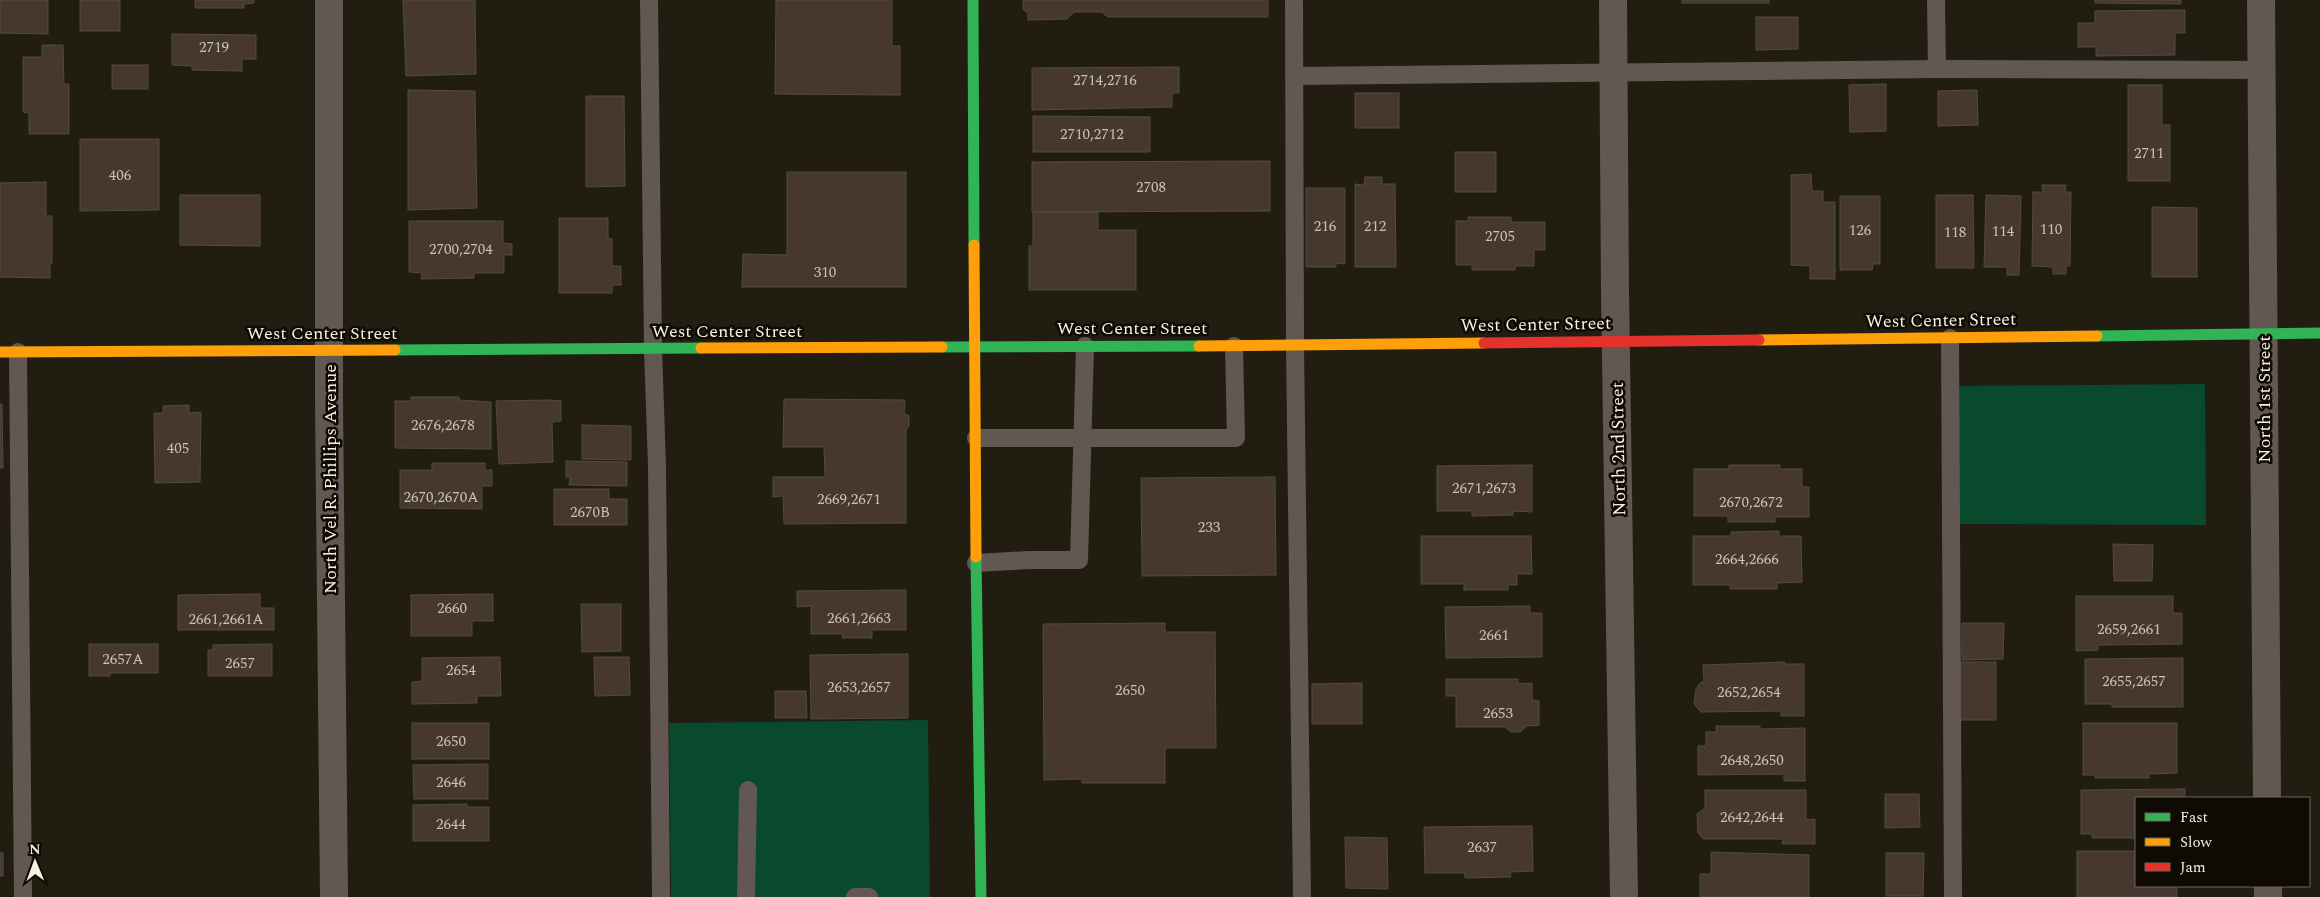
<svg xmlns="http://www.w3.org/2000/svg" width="2320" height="897" viewBox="0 0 2320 897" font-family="Spectral,serif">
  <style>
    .green { fill: #09492d }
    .building { fill: #46382e; stroke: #524b43 }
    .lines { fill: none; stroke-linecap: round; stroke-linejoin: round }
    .lane { stroke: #635754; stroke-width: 18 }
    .street { stroke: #635754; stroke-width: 28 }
    .fast { stroke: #30b455; stroke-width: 11 }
    .slow { stroke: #ff9f0a; stroke-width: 11 }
    .jam { stroke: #e5322d; stroke-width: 11 }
    .labels { text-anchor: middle; stroke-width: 5; stroke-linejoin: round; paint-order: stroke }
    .number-label { font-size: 15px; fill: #cac2b5 }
    .street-label { font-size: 18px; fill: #f6f0e2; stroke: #0f0a03 }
  </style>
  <rect width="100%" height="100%" fill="#221d11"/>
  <g class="green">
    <polygon points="2205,384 2206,525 1959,524 1956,386"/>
    <polygon points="928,720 930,897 671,897 669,723"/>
  </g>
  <g class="building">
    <polygon points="0,0 48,0 48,34 0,33"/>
    <rect x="80" y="0" width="40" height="31"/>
    <polygon points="195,0 254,0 254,3 244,4 244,8 195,8"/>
    <polygon points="403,0 475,0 476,74 406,76"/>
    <polygon points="776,0 892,0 892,46 900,46 900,95 775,94"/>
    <polygon points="1023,0 1268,0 1268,17 1108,17 1102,12 1074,12 1067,19 1028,20 1028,14 1023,9"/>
    <rect x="1682" y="0" width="87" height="3"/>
    <polygon points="2095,0 2181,0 2181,4 2095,3"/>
    <polygon points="2185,10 2185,33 2175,33 2175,55 2096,56 2096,47 2078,47 2078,23 2095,23 2095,11"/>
    <polygon points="1756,17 1798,17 1798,49 1756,50"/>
    <polygon points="172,34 256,35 256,59 242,59 242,71 192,70 192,66 172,65"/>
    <polygon points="42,45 63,45 64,84 69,84 69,134 29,134 29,113 23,112 23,57 42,57"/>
    <rect x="112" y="65" width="36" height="24"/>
    <polygon points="1179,67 1179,93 1172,93 1172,107 1032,110 1032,68"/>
    <polygon points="1886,84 1886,131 1850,132 1849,85"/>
    <polygon points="2128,85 2162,85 2162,125 2170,125 2170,181 2128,181"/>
    <polygon points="408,90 475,91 477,208 408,210"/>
    <polygon points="1977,90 1978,125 1938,126 1938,91"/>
    <rect x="1355" y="93" width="44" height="35"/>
    <polygon points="586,96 624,96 625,186 586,187"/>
    <polygon points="1033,116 1150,117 1150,152 1033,152"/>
    <polygon points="80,139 159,139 159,210 80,211"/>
    <rect x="1455" y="152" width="41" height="40"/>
    <polygon points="1270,161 1270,211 1032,212 1032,162"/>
    <polygon points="787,172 906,172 906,287 742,287 743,254 787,255"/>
    <polygon points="1811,174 1812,191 1823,191 1823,202 1835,202 1835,279 1810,279 1810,266 1791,265 1791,175"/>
    <polygon points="1365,177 1382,177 1382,184 1395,184 1396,267 1355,267 1355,184 1364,185"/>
    <polygon points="46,182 46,216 52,216 52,263 50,263 50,278 0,277 0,183"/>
    <polygon points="2042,185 2066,185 2065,192 2071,192 2070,266 2066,266 2066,274 2053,274 2053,267 2032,266 2033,192 2043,192"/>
    <polygon points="1306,188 1345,188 1345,264 1336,263 1336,267 1306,267"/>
    <polygon points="180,195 260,195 260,246 180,245"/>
    <polygon points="1936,195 1973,195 1974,268 1936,268"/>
    <polygon points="1986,195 2021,196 2019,275 2007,275 2007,267 1984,267"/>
    <polygon points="1840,196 1880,196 1880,264 1873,264 1872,270 1840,270"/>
    <polygon points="2152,207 2197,208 2197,277 2152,277"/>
    <polygon points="1033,212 1098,212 1098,230 1136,230 1136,290 1029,290 1029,246 1033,246"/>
    <polygon points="1468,217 1511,217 1511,222 1545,222 1545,250 1534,250 1534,266 1515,266 1515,270 1472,270 1472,265 1456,265 1456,221 1468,221"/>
    <polygon points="559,218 608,218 608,238 612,239 612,266 621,266 621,285 612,285 612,293 559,293"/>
    <polygon points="409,221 503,221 503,243 512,244 512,255 504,255 504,273 474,273 474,278 421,279 422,273 409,272"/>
    <polygon points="411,397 459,397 459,400 491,402 491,449 395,448 395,401 411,401"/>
    <polygon points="784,399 905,400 904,413 909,416 909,426 906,430 906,523 784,524 783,496 773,497 773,477 825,477 824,447 783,447"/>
    <polygon points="550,400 561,401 561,421 552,422 553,462 499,464 496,401"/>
    <polygon points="0,404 2,404 3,468 0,468"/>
    <polygon points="189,405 189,413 201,412 200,482 155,483 154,413 163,413 163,406"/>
    <polygon points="582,425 631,426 631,460 582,459"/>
    <polygon points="566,461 627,462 627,486 569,485 570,477 566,477"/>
    <polygon points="432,463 485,463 485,470 492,470 492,486 482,486 482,509 400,508 400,470 432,470"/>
    <polygon points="1532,465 1532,512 1513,511 1513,515 1472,516 1472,511 1437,511 1437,466"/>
    <polygon points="1729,465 1780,465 1780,469 1802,469 1802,487 1809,487 1809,517 1775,517 1775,522 1728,522 1728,516 1694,516 1694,469 1729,469"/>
    <polygon points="1275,477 1276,575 1142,576 1141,478"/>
    <polygon points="554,489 609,489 609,499 627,499 627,525 554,525"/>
    <polygon points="1779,531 1779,536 1801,536 1802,582 1777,583 1777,589 1730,589 1730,585 1693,585 1693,536 1731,536 1731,532"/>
    <polygon points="1421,536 1531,536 1532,574 1517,574 1517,585 1508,585 1508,590 1464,590 1464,584 1421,584"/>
    <polygon points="2113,544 2153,545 2152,581 2114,581"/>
    <polygon points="906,590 906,630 872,630 872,638 842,638 843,634 811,634 811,606 797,607 797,591"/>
    <polygon points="260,594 260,608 274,608 274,630 178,630 178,595"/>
    <polygon points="493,594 493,621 472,621 472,636 411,636 411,595"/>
    <polygon points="2076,596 2173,596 2173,613 2182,613 2182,644 2098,645 2098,650 2076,651"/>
    <polygon points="581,604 621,604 621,651 582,652"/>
    <polygon points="1530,606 1530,613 1542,613 1542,657 1446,658 1445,607"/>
    <polygon points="1165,623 1165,632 1215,632 1216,748 1165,748 1165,783 1082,783 1082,779 1044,780 1043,624"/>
    <polygon points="1962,623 2004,623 2003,659 1962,660"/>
    <polygon points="89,644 158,644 158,673 110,673 110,676 89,676"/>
    <polygon points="272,644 272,676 208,676 208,650 213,650 213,645"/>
    <polygon points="908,654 908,718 811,719 810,655"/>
    <polygon points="500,657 501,696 477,696 477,703 412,704 412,682 422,681 422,658"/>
    <polygon points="594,657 629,657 630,695 595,696"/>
    <polygon points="2183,658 2183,707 2112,707 2112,704 2085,704 2085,659"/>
    <polygon points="1785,662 1785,664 1804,664 1804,716 1781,716 1781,711 1701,712 1694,704 1696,689 1701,682 1704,682 1703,665"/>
    <rect x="1960" y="662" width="36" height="58"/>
    <polygon points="1446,679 1518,679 1518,684 1532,683 1532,700 1539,701 1539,725 1527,726 1520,732 1511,732 1505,727 1456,727 1456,696 1446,696"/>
    <polygon points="1362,683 1362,724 1312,724 1312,684"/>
    <polygon points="775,691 806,691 807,718 775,718"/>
    <rect x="412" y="723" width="77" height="36"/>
    <polygon points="2083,723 2177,723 2177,773 2149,774 2149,778 2095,778 2095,775 2083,775"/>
    <polygon points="1716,726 1760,726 1760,729 1805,728 1805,781 1784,781 1784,774 1698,775 1698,746 1706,746 1706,732 1716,732"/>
    <polygon points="488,764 488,799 414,799 413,765"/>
    <polygon points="2185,789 2185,798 2136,798 2136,838 2092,838 2092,834 2081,834 2081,790"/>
    <polygon points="1705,790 1806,790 1806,820 1815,819 1815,844 1782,844 1783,839 1703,839 1698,833 1697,814 1705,808"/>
    <polygon points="1885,794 1919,794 1920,827 1885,828"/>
    <polygon points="467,804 467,807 489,807 489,841 413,841 413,805"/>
    <polygon points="1532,826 1533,871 1510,872 1511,877 1465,878 1465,873 1425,873 1424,827"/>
    <polygon points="1345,837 1387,838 1388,889 1346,888"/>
    <polygon points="2077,851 2136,851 2136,886 2177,886 2177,897 2077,897"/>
    <polygon points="1711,852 1809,855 1809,897 1700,897 1700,874 1711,874"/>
    <rect x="0" y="853" width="3" height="23"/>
    <polygon points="1886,853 1924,853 1923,896 1886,896"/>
  </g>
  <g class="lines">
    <g class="lane">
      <polyline points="649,0 653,349 657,466 661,897"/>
      <polyline points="1294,0 1295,345 1302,897"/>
      <polyline points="1936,0 1937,69"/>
      <polyline points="1295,76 1937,69 2261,70"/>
      <polyline points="1950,338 1953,897"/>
      <polyline points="18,352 23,897"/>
      <polyline points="976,438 1236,438 1234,346"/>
      <polyline points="976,563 1029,560 1079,560 1085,346"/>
      <polyline points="746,897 748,790"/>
      <polyline points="855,897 869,897"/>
    </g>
    <g class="street">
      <polyline points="329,0 329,403 334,897"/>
      <polyline points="1613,0 1615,291 1624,897"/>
      <polyline points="2261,0 2267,798"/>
      <polyline points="2268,886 2268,897"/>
    </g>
    <g class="fast">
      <polyline points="973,0 974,245"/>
      <polyline points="2097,336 2320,333"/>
      <polyline points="942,347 1199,346"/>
      <polyline points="395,350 701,348"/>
      <polyline points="976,557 981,897"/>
    </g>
    <g class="slow">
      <polyline points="974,245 976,557"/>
      <polyline points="1759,340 2097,336"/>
      <polyline points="1199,346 1484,343"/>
      <polyline points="701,348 942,347"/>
      <polyline points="0,352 395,350"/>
    </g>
    <polyline class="jam" points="1484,343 1759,340"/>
  </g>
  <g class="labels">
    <g class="number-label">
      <text x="214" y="52">2719</text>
      <text x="1105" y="85">2714,2716</text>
      <text x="1092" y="139">2710,2712</text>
      <text x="2149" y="158">2711</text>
      <text x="120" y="180">406</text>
      <text x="1151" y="192">2708</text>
      <text x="1325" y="231">216</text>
      <text x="1375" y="231">212</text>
      <text x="2051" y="234">110</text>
      <text x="1860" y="235">126</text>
      <text x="2003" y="236">114</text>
      <text x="1955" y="237">118</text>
      <text x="1500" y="241">2705</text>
      <text x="461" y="254">2700,2704</text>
      <text x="825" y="277">310</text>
      <text x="443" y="430">2676,2678</text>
      <text x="178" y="453">405</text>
      <text x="1484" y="493">2671,2673</text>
      <text x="441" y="502">2670,2670A</text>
      <text x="849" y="504">2669,2671</text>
      <text x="1751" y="507">2670,2672</text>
      <text x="590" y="517">2670B</text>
      <text x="1209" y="532">233</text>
      <text x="1747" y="564">2664,2666</text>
      <text x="452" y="613">2660</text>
      <text x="859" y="623">2661,2663</text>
      <text x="226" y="624">2661,2661A</text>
      <text x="2129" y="634">2659,2661</text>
      <text x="1494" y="640">2661</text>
      <text x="123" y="664">2657A</text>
      <text x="240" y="668">2657</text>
      <text x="461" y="675">2654</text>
      <text x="2134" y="686">2655,2657</text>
      <text x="859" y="692">2653,2657</text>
      <text x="1130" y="695">2650</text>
      <text x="1749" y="697">2652,2654</text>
      <text x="1498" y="718">2653</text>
      <text x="451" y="746">2650</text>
      <text x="1752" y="765">2648,2650</text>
      <text x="451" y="787">2646</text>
      <text x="1752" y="822">2642,2644</text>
      <text x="451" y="829">2644</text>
      <text x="1482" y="852">2637</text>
    </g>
    <g class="street-label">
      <text transform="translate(1941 320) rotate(-1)" y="6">West Center Street</text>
      <text transform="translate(1536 324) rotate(-1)" y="6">West Center Street</text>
      <text x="1132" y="334">West Center Street</text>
      <text x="727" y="337">West Center Street</text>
      <text x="322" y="339">West Center Street</text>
      <text transform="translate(2264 399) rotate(-90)" y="6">North 1st Street</text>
      <text transform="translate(1618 449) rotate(-91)" y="6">North 2nd Street</text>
      <text transform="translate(330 479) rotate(-90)" y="6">North Vel R. Phillips Avenue</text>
    </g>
  </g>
  <rect x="2135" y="797" width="175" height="90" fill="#0f0a03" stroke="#6b665c"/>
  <rect x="2145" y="813" width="25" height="8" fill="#30b455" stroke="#6b665c"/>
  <text x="2180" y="822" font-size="15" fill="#f6f0e2">Fast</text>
  <rect x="2145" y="838" width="25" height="8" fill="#ff9f0a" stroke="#6b665c"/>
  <text x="2180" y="847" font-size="15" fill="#f6f0e2">Slow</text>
  <rect x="2145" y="863" width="25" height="8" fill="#e5322d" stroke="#6b665c"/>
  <text x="2180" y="872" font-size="15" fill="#f6f0e2">Jam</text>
  <g transform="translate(35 862) rotate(359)" stroke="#0f0a03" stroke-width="4" paint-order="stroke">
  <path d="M0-4L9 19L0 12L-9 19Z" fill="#f6f0e2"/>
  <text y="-8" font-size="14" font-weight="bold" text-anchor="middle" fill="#f6f0e2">N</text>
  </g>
</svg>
